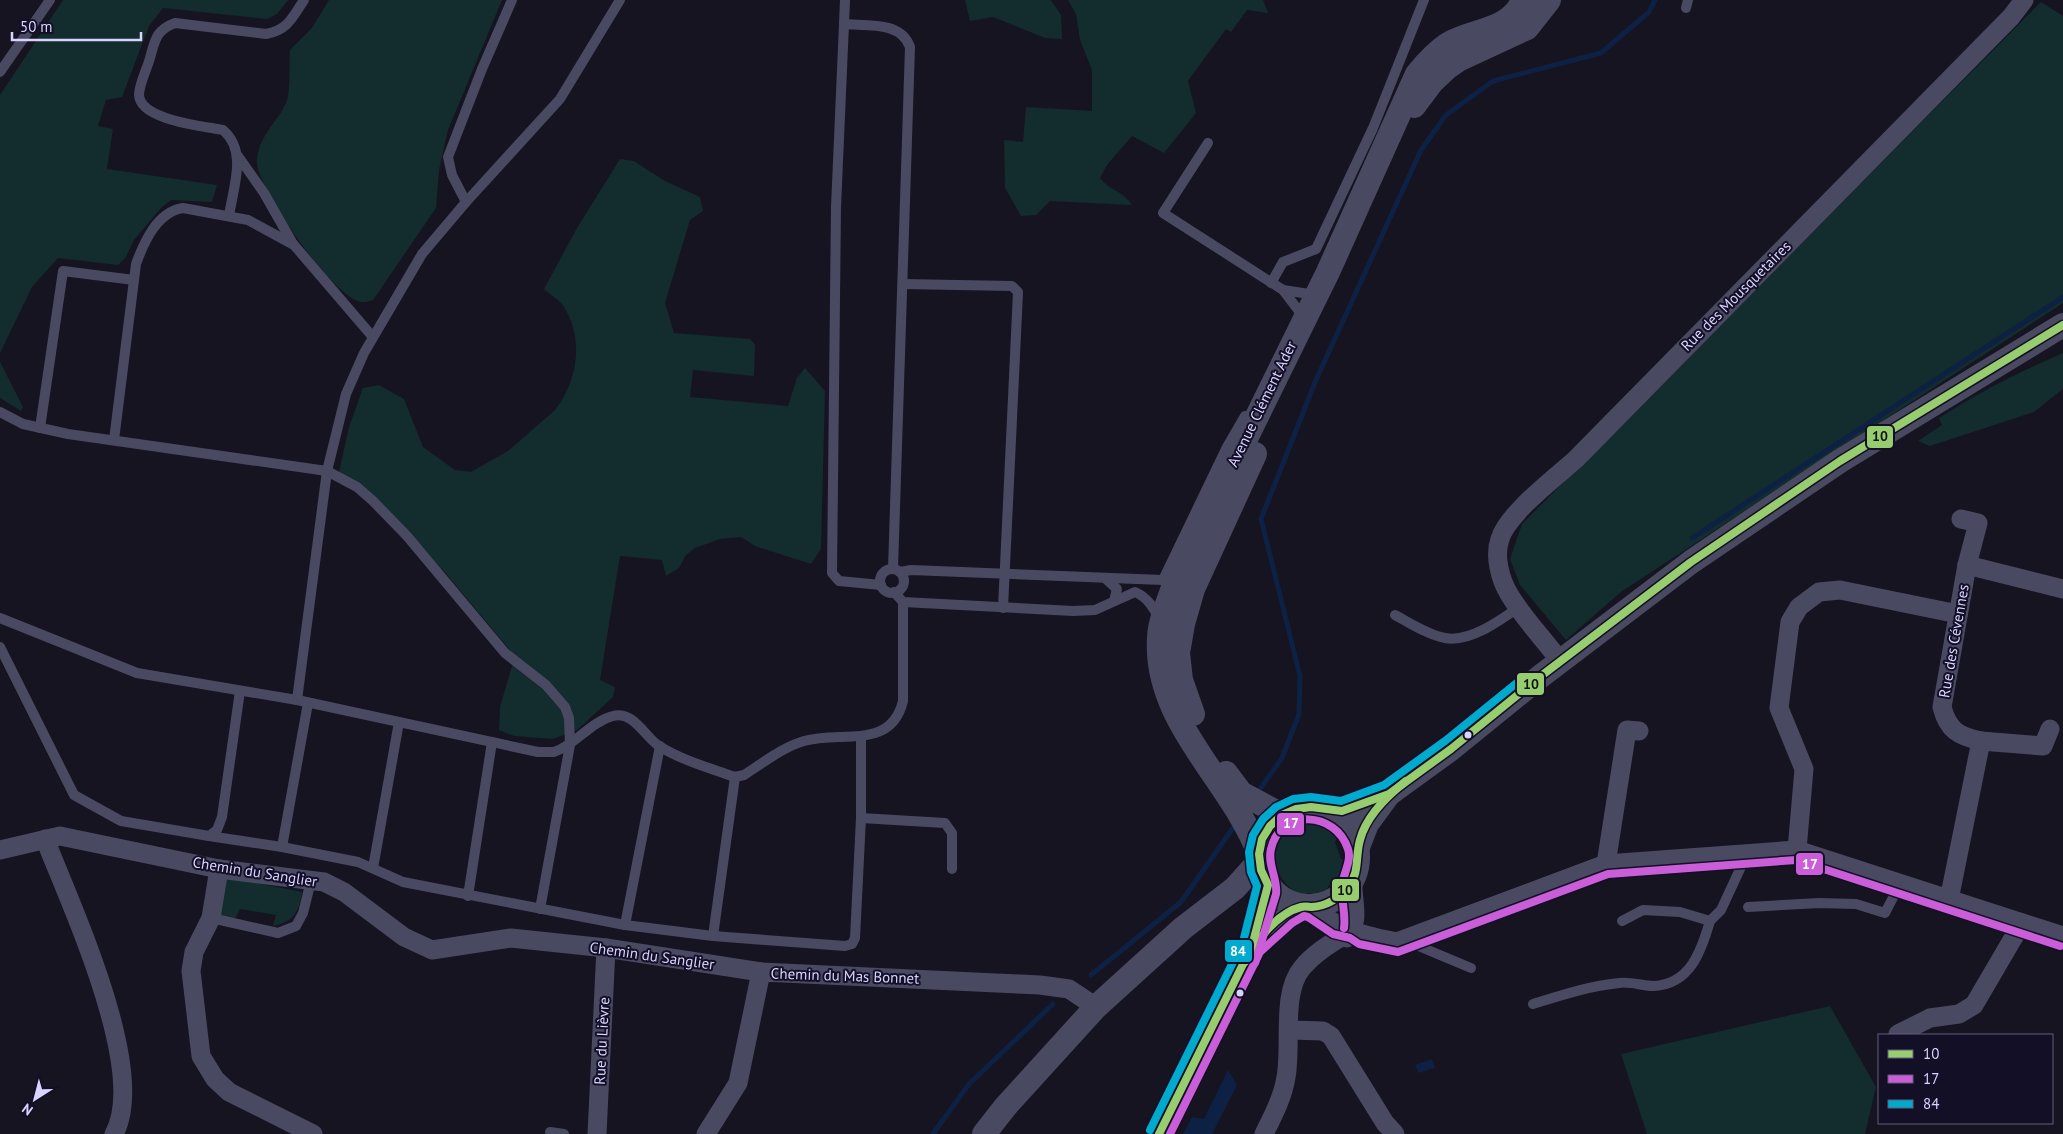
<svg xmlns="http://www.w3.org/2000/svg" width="2063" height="1134" viewBox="0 0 2063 1134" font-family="'PT Sans',sans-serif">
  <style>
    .green { fill: #132c2d }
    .water { fill: #0d2144 }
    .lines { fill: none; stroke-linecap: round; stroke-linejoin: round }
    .stream { stroke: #0d2144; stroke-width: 5 }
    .service { stroke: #4a4962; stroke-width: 10 }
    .minor { stroke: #4a4962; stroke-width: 19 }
    .tertiary { stroke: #4a4962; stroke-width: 24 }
    .bus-1-casing { stroke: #130f26; stroke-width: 11 }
    .bus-2-casing { stroke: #130f26; stroke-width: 11 }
    .bus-3-casing { stroke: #130f26; stroke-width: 11 }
    .bus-1 { stroke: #97cd6e; stroke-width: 8 }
    .bus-2 { stroke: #ca5dd8; stroke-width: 8 }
    .bus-3 { stroke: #00a9ce; stroke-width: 8 }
    .bus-dot { fill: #d9d4ff; stroke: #130f26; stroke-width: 2 }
    .labels { text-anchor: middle; stroke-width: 4; stroke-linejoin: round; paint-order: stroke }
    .street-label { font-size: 15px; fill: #d9d4ff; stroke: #130f26 }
    .line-badge { stroke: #130f26; stroke-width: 2 }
    .badge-label { font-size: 14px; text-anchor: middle; font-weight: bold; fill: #fff }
    .pale-badge-label { font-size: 14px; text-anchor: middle; font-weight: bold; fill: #111 }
  </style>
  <rect width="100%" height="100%" fill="#161421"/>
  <g class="green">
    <polygon points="63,0 288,0 277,14 267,19 163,8 149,26 122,97 106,100 98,126 113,129 107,169 217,185 212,202 171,200 161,208 134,240 126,257 118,265 58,258 32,287 0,353 0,95"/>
    <path d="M329,0H502L448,130L439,170L436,208L373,300C370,301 364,303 361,302C335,299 255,187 257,161C258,136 277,123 286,103C291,93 289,63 290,50L312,28Z"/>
    <polygon points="965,0 1051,0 1061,15 1062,39 1045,38 993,17 970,21"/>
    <path d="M1068,0H1263L1268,13L1247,10L1231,32L1226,29L1188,81L1196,113L1164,153L1132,136L1107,165L1100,178C1111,192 1121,189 1132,205L1050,201L1036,215L1021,216L1005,188L1004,140L1023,142L1026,107L1092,111V70L1080,40L1076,14Z"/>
    <polygon points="2041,2 2063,16 2063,303 1621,592 1566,640 1520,585 1510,559 1522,524"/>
    <path d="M620,159L634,161L665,181L700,197L703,211L690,220L665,303L674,333L750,339L755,345L754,376L693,370L690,397L788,406L797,378L805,368L825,391L821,549L811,564L755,546L741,537L720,539L695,548L686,555L679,568L666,576L662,560L620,556L600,680L615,687L613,697L577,730L553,739L514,736L499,730L500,707L515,656L443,570L370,494L339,472L349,427L363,388L379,385L404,399L423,447L455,470L471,472L508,451L555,410C578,381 584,339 564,307C560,300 550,295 544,289L577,228Z"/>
    <path d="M2063,353V389L2034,412L1930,446L1918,441L1942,425L1939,418C1979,392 2019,372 2063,353Z"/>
    <polygon points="0,362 23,407 21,411 0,398"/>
    <path d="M1314,823L1329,827L1339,836L1335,842L1341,859L1347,861L1344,874L1334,887V882H1331L1325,892L1315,895L1313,893H1297C1271,878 1262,834 1298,825C1303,823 1309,824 1314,823Z"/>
    <path d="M226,877L302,892C299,911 294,922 273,926L276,915L240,909L235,919L218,915Z"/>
    <polygon points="1830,1006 1876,1087 1865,1134 1647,1134 1621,1054"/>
  </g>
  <g class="water">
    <polygon points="1432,1059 1435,1068 1418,1073 1415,1065"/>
    <polygon points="1228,1070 1237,1085 1212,1134 1183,1134 1192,1117 1204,1119"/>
  </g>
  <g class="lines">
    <g class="stream">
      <polyline points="1692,538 2063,297"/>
      <polyline points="1258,792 1282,758 1299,714 1300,676 1261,519 1316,380 1421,150 1446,115 1493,81 1601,53 1649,12 1655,0"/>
      <polyline points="1091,975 1181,902 1235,825"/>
      <polyline points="933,1134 969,1084 1053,1004"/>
    </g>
    <g class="service">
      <polyline points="1686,8 1688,0"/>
      <polyline points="844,24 845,0"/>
      <polyline points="0,72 50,0"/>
      <polyline points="1208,143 1163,213 1283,290 1305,319"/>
      <polyline points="238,156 264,193 293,244"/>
      <polyline points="466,202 452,175 448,157 482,69 512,0"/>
      <path d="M229,216C233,188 248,151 223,130C203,126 140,120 139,95C139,84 147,69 150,58C155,40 156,30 175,23L266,34C288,30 292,18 304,0"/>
      <polyline points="1271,283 1283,262 1316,249 1373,128 1424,0"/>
      <polyline points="903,284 1012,286 1018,292 1003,608"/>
      <polyline points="1283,290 1316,295"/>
      <polyline points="0,412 23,424 68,434 327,471 357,487 373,501 407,536 505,653 546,685 565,707 569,718 570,745 540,909"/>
      <polyline points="40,428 63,271 134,280"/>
      <path d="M114,440L136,264C144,242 157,212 183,208L248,220L294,245L372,336"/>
      <circle cx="892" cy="581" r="12"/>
      <polyline points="900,572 911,570 1163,580 1227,447 1245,416"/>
      <polyline points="1105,578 1117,589 1114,601"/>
      <path d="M881,585L839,581L832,573L836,207L844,24C867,26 901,21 910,47L893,569"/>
      <path d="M894,592L903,602L1073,611L1095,610L1135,592C1147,597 1153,607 1159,618"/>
      <path d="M1395,615C1410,623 1428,635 1445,638C1469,643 1501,620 1519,607"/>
      <path d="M0,618L137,673L297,700L538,752H554L561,749C579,740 593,721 613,716C633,710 645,737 659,746C681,760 710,768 735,777L744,775C763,763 783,747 804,741C840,730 891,751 903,701V602"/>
      <polyline points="0,647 74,795 121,821 209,836 217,830 222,817 240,691"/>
      <polyline points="297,700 327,471 346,394 364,353 422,254 466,202 560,99 620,0"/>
      <polyline points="861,818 945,823 952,833 952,869"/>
      <polyline points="209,836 282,847 308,703"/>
      <polyline points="282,847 358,862 403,882 625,925 713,936 845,946 852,944 855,938 861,818 861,736"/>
      <polyline points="373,868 399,722"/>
      <polyline points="468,896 492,742"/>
      <polyline points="1748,907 1819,903 1856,904 1885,913 1900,884"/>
      <polyline points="211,918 278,933 296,926 303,913 311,881"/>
      <polyline points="1622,921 1643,910 1680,912 1710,921 1721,910 1747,854"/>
      <polyline points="625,925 660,746"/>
      <polyline points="713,936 735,777"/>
      <polyline points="1404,940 1471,968"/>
      <path d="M1533,1004C1562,995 1589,986 1619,983C1630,981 1642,986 1654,986C1690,984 1701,952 1710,921"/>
      <polyline points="550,1132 564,1134"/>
    </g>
    <g class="minor">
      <polyline points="1967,565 2063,589"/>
      <path d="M1560,661C1544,639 1523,618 1509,594C1500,579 1494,556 1500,539C1507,514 1556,477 1576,459L2011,17L2024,0"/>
      <polyline points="1981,741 2043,746 2050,729"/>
      <path d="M45,839C70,904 149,1071 114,1134"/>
      <polyline points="0,850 60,836 219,869 324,882 344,892 404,937 432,950 511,938 606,948 761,972"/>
      <polyline points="1797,850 1804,769 1779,708 1790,622 1799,607 1819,592 1840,590 1958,614"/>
      <polyline points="1606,864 1627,730 1639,731"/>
      <polyline points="219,869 211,918 194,952 191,971 201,1056 215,1079 229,1092 313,1134"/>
      <path d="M1949,900L1981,741C1958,736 1948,730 1942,707L1967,565L1978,523L1961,519"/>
      <path d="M1312,907C1320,913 1329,921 1339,925C1357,934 1377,938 1397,942L1606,864L1797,850L2063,936"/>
      <path d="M1347,938C1361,918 1352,904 1353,881"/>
      <polyline points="1252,946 1286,915 1302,906"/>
      <polyline points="1290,1030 1323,1031 1331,1036 1385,1123 1395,1134"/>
      <polyline points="1898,1034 1930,1018 1959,1014 1974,1005 2022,923"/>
      <polyline points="597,1134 606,948"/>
      <polyline points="706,1134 738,1083 761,972 1040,985 1069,989 1096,1007"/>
      <polyline points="1159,1134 1252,946 1268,885"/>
      <path d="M1264,1134C1273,1116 1283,1097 1286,1077C1292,1045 1281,993 1302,968C1316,951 1335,941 1354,929"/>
    </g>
    <g class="tertiary">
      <polyline points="1414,106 1432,82 1447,68 1460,59 1527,28 1549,0"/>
      <polyline points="1193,714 1181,680 1178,653 1183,624 1193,589 1255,454"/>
      <polyline points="1226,773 1241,793 1282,815"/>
      <circle cx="1309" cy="857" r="49"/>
      <polyline points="1327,810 1342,811 1389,794"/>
      <polyline points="1358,847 1367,824 1389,794 1451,749 1541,676 1691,562 1840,461 2063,325"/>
      <path d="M1259,854C1232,781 1154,722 1159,639C1159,622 1168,603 1173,587L1328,272L1417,74C1426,63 1436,52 1448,44C1473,29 1511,31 1523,0"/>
      <polyline points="984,1134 1006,1106 1096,1007 1183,928 1235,888 1260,860"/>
    </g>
    <defs>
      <g id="bus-1">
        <path d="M1245,962C1256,941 1277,913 1301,907C1305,906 1309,907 1312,907C1327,906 1339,898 1348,887C1360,873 1355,857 1360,840C1366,816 1387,796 1406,781"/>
        <polyline points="1159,1134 1252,946 1268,885 1261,870 1259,854 1262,839 1270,826 1282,815 1296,809 1311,807 1342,811 1389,794 1451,749 1541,676 1691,562 1840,461 2063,325"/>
      </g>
      <g id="bus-2">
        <path d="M1255,963L1276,894C1278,878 1267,865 1271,849C1280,808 1336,811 1348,849C1352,861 1343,874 1342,886C1341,900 1346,913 1344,928"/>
        <polyline points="1170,1134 1260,952 1292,923 1304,916 1308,917 1333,934 1350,938 1359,944 1398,952 1608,874 1796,860 2060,946"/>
      </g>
      <polyline id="bus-3" points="1150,1130 1243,942 1257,886 1251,872 1249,852 1253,835 1263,819 1276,807 1293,799 1311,797 1341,801 1384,785 1445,741 1524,677"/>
    </defs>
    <use href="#bus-1" class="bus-1-casing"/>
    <use href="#bus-2" class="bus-2-casing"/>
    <use href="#bus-3" class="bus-3-casing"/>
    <use href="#bus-1" class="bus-1"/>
    <use href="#bus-2" class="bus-2"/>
    <use href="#bus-3" class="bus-3"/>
  </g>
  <g class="bus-dot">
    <circle cx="1468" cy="735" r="4.5"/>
    <circle cx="1240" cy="993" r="4.5"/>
  </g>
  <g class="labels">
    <g class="street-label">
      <text transform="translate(1736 296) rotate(-45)" y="5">Rue des Mousquetaires</text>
      <text transform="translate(1262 404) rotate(-64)" y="5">Avenue Clément Ader</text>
      <text transform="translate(1954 641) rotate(-80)" y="5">Rue des Cévennes</text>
      <text transform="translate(255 872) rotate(9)" y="5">Chemin du Sanglier</text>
      <text transform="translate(652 956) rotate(8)" y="5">Chemin du Sanglier</text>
      <text transform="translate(845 976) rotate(2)" y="5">Chemin du Mas Bonnet</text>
      <text transform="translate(602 1041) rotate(-87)" y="5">Rue du Lièvre</text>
    </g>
  </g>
  <g class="line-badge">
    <rect x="1866" y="425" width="28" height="24" rx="5" fill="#97cd6e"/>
    <rect x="1516" y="672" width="29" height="24" rx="5" fill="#97cd6e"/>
    <rect x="1276" y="812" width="29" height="24" rx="5" fill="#ca5dd8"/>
    <rect x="1795" y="852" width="29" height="24" rx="5" fill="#ca5dd8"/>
    <rect x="1331" y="878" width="29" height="24" rx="5" fill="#97cd6e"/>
    <rect x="1224" y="939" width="29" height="24" rx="5" fill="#00a9ce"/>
  </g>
  <g class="badge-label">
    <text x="1291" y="828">17</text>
    <text x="1810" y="869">17</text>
    <text x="1238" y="956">84</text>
  </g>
  <g class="pale-badge-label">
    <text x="1880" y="441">10</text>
    <text x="1531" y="689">10</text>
    <text x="1345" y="895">10</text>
  </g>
  <rect x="1878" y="1034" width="175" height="90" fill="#130f26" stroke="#625e7d"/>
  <rect x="1888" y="1050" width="25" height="8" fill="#97cd6e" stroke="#625e7d"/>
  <text x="1923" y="1059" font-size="15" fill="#d9d4ff">10</text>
  <rect x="1888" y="1075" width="25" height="8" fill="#ca5dd8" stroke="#625e7d"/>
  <text x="1923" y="1084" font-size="15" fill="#d9d4ff">17</text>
  <rect x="1888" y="1100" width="25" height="8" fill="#00a9ce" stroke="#625e7d"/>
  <text x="1923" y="1109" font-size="15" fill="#d9d4ff">84</text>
  <g transform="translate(35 1099) rotate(216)" stroke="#130f26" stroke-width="4" paint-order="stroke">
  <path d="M0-4L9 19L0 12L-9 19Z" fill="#d9d4ff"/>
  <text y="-8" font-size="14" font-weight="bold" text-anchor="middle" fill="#d9d4ff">N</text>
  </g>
  <path d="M12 32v8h129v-8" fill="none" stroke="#d9d4ff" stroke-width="2.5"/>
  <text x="20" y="32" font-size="15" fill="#d9d4ff" stroke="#130f26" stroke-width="4" paint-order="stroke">50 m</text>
</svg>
